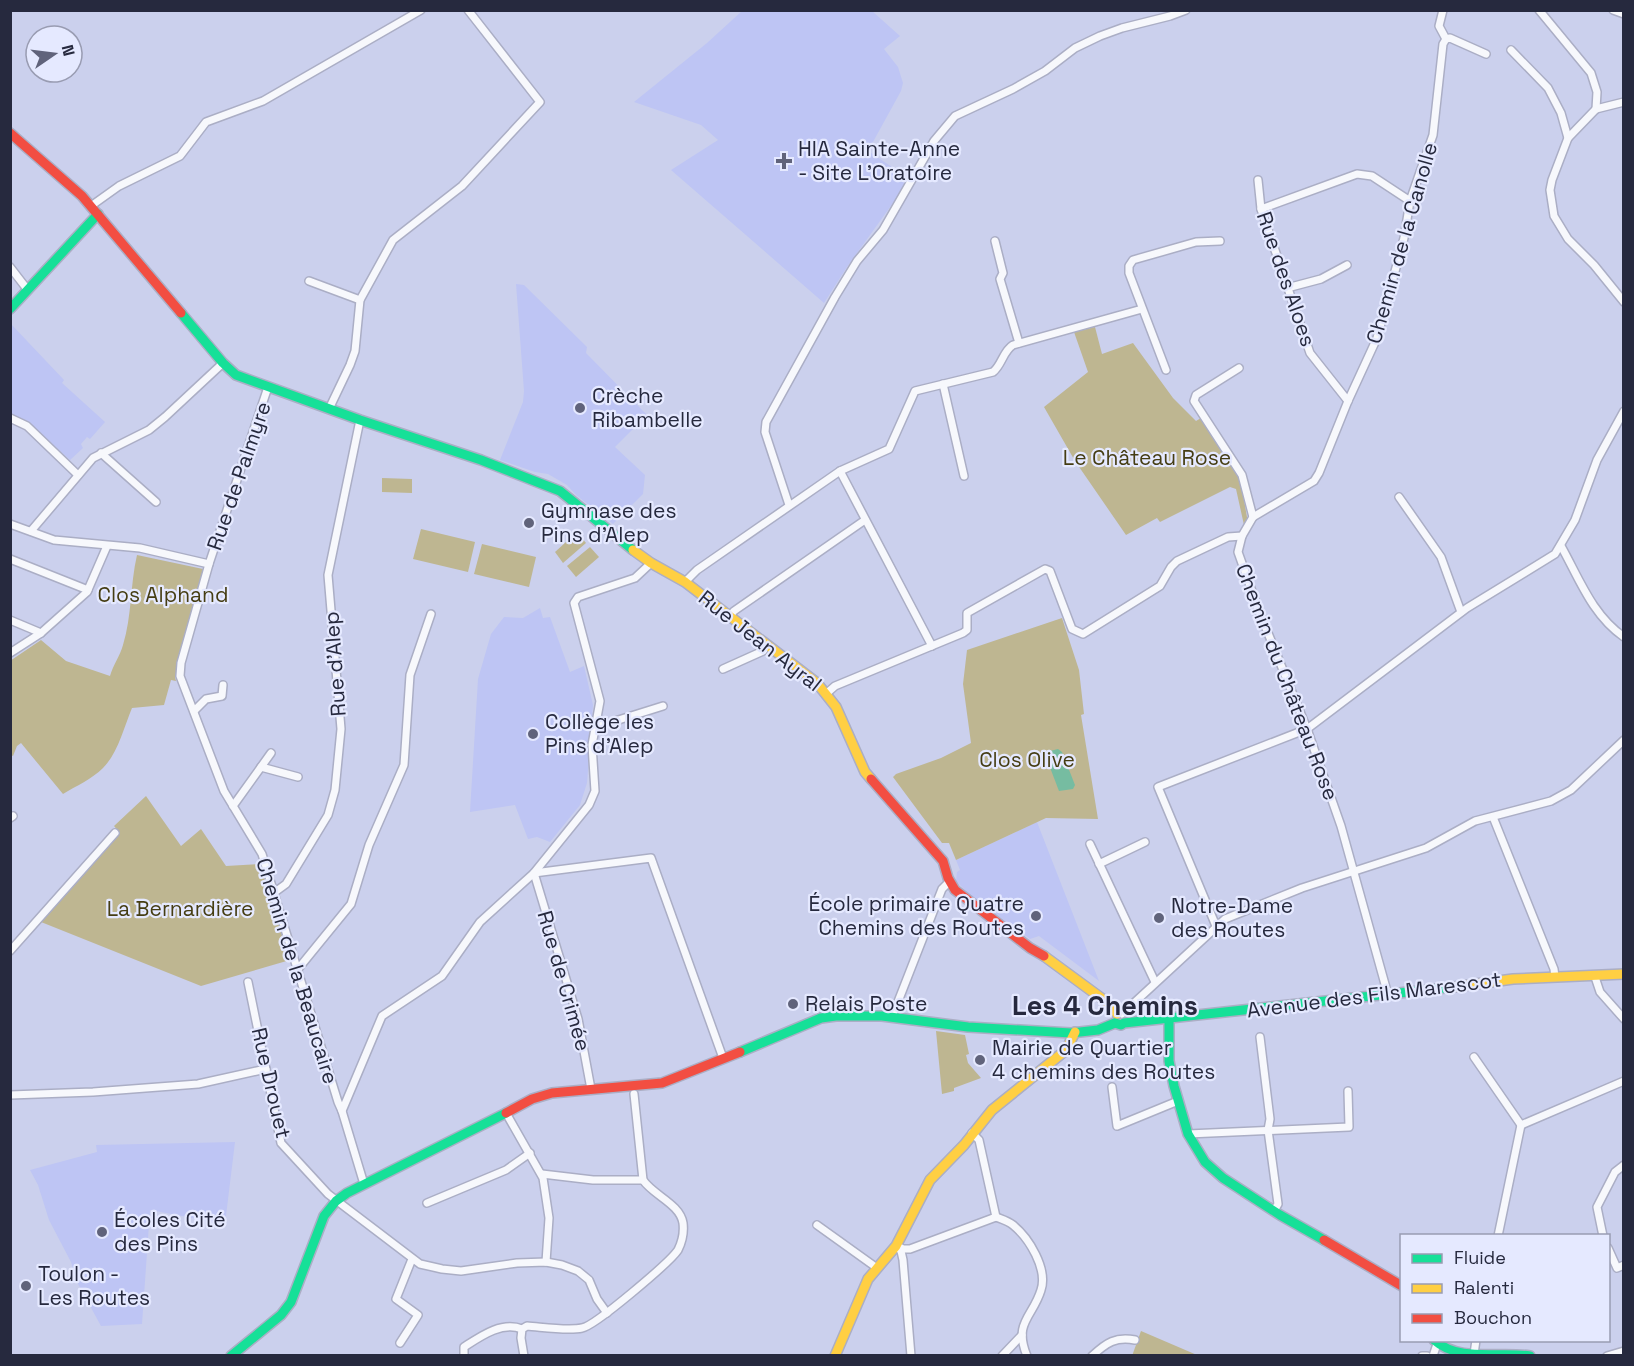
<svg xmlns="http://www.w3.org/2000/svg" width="1634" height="1366" viewBox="0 0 1634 1366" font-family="'Space Grotesk',sans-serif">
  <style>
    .built { fill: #bec5f4 }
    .green { fill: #beb691 }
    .water { fill: #76bca1 }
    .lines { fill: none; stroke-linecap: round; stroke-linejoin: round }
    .street-casing { stroke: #abaec5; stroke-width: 10 }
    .fast-casing { stroke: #abaec5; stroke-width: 12 }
    .slow-casing { stroke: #abaec5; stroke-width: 12 }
    .jam-casing { stroke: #abaec5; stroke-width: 12 }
    .street { stroke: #f7f8fc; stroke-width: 7 }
    .fast { stroke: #16e098; stroke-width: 9 }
    .slow { stroke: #ffcf43; stroke-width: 9 }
    .jam { stroke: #f24e42; stroke-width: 9 }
    .poi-dot { fill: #60637b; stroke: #e5e9ff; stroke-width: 2 }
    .labels { text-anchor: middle; stroke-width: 4.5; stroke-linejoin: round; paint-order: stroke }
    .poi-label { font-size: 21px; fill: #26293e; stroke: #e5e9ff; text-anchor: start }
    .street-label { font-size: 21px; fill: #26293e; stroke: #e5e9ff }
    .park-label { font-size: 21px; fill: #453d13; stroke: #e5e9ff }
    .district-label { font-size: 27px; font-weight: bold; fill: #26293e; stroke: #e5e9ff }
  </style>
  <rect width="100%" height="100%" fill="#cbd0ed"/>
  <g class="built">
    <polygon points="815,10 816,12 819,10 872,11 900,36 884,49 898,67 903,83 901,91 868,151 907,177 898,196 847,267 824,303 671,170 718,140 701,125 634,102 707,43 742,11"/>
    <polygon points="516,284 524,285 587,347 586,353 647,415 615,447 645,475 643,494 613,524 576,495 567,485 548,474 535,472 500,460 523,402 524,391"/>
    <polygon points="10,323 64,380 62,383 105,422 90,439 87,437 81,444 83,448 70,460 34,427 11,413"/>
    <polygon points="540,608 543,618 550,617 570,672 584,666 593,705 587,783 580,805 550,842 537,837 528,839 515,805 470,812 478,679 491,634 504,617 523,618"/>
    <polygon points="1037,822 1099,981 1039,936 1030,939 971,896 956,881 957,872 960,870 956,860"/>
    <polygon points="235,1142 225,1224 150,1210 142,1324 101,1326 77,1282 71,1262 49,1220 38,1185 30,1170 97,1152 96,1145"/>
  </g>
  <g class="green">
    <polygon points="1095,327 1102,354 1133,343 1173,398 1196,421 1201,418 1240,477 1248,523 1244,525 1236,489 1230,487 1160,522 1157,518 1126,535 1075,461 1044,407 1088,372 1074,332"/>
    <polygon points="382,478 412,479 412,493 382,492"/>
    <polygon points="421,529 475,542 468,572 413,559"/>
    <polygon points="577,532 586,543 563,563 555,552"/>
    <polygon points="482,544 536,557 529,587 474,574"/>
    <polygon points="590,547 599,557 576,577 567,566"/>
    <path d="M137,555L203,569L175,677L176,681L171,680L164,705L132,708C124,727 118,753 103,768C92,779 76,786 63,794L21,743L17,746L13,756L11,755L10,661L41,640L66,661L110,676C113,665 120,656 123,645C132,616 130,585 137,555Z"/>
    <polygon points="1062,618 1079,670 1084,714 1081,715 1098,819 1046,818 956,860 949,843 942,843 893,777 896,774 941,758 971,743 963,684 967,650"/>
    <polygon points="146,796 181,846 201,829 226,866 260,864 290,960 201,986 41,922 120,833 114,826"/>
    <polygon points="936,1031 965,1035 969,1054 966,1055 968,1063 981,1078 954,1088 954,1091 942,1094"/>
    <polygon points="1141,1331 1197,1355 1132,1356"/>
  </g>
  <polygon class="water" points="1058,749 1062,752 1075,785 1073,789 1059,791 1046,757 1046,752"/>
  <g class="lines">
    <defs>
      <g id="street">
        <polyline points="1443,10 1439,26 1446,39"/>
        <polyline points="1539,10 1591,73 1597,92 1596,109 1568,138 1552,180 1550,190 1554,216 1568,239 1594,265 1624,302"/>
        <polyline points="1613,10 1624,14"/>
        <polyline points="1511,50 1548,88 1561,113 1568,138"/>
        <polyline points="1596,109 1624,102"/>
        <polyline points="1258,180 1261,209 1310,353 1348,401"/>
        <polyline points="91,206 119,186 180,156 206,122 263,101 421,10"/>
        <polyline points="1261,209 1357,174 1372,176 1410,201"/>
        <polyline points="995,241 1003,273 1000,279 1019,343"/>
        <polyline points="10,267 27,289"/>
        <polyline points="309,281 360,300"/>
        <polyline points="1287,288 1321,279 1347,265"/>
        <polyline points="1239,368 1196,395 1194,401 1242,475 1253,517 1242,536 1238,552 1259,611 1307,729 1341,826 1388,995"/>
        <polyline points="1166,370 1129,273 1129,266 1133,260 1196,242 1220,241"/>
        <polyline points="943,384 964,476"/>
        <polyline points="268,387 209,564 181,663 180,676 224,791 262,854 338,1102 342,1111"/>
        <polyline points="329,409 350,365 355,351 360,300 393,240 462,186 540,102 468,10"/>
        <polyline points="10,418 27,426 78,475"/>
        <polyline points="101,453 156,502"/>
        <polyline points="840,471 932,646"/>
        <polyline points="1399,497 1441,557 1461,612"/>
        <polyline points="789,505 765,432 766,422 835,297 857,261 883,230 934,141 955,116 1013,89 1045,71 1075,48 1100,36 1122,28 1170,16 1186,10"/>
        <polyline points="1253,517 1314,481 1319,473 1348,401 1377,338 1404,238 1410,201 1433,135 1443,44 1446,39 1450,38 1486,54"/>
        <polyline points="10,524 54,540 140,548 209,564"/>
        <polyline points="31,531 93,458 149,430 165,417 223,363"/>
        <path d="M1561,546C1579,578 1592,615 1624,637"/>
        <polyline points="10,559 88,590"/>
        <path d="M685,582L697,570L840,471L889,449L915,391L993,372C1002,365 1003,351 1013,345L1142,309"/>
        <polyline points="729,617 734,611 865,520"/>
        <polyline points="10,620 41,633"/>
        <polyline points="10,653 41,633 87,592 107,546"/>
        <polyline points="723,669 763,651 767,645"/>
        <polyline points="827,693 835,686 963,633 967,630 967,613 1045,569 1050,571 1072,629 1083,634 1160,586 1171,567 1177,561 1228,537 1242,536"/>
        <polyline points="194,711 206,699 222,696 223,685"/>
        <polyline points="596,727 663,706"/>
        <polyline points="261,767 271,753"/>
        <polyline points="233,806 261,767 298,777"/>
        <polyline points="1493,817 1554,969 1555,977"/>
        <polyline points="10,818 13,816"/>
        <polyline points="1090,844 1155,982"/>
        <polyline points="1099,864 1145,842"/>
        <polyline points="275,892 286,884 328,815 335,790 341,729 328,575 360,420"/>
        <polyline points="1216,926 1158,787 1307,729 1467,608 1555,554 1575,520 1597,460 1624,411"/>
        <polyline points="10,951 115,833"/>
        <polyline points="298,969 351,904 369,845 404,765 410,675 431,614"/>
        <polyline points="1595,977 1600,992 1624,1019"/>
        <polyline points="248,982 281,1143 328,1194 420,1264 442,1269 461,1271 517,1263 546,1262 562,1265 578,1271 589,1280 597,1299 607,1313"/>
        <polyline points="1122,1014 1225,919 1302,888 1426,848 1475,821 1551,801 1571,790 1624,740"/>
        <polyline points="892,1017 942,889 949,882"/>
        <polyline points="1260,1037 1270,1119 1268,1130 1278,1204 1274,1211"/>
        <polyline points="1474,1057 1521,1125"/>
        <polyline points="1112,1087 1117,1126 1178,1101"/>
        <polyline points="591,1089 578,1019 534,873 651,858 723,1058"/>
        <polyline points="10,1095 93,1092 198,1084 266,1069"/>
        <polyline points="506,1113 543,1178 549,1218 546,1262"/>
        <polyline points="1521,1125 1624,1081"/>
        <polyline points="972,1133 979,1140 996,1217"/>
        <polyline points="1188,1134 1349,1127 1348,1091"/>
        <polyline points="542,1174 593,1180 643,1180"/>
        <polyline points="364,1184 342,1111 382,1016 442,976 480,922 534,873 589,805 595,791 592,745 600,701 574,603 578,597 635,578 651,563"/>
        <polyline points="427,1203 506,1170 530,1153"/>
        <path d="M996,1217C1001,1219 1008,1221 1013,1225C1029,1238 1048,1269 1041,1290C1033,1317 1013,1322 1027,1356"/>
        <polyline points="817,1225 877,1268"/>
        <polyline points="1498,1236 1521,1125"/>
        <polyline points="1603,1236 1597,1207 1615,1172 1624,1165"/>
        <polyline points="896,1246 901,1251 903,1260 911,1356"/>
        <polyline points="897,1246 903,1249 910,1249 996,1217"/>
        <polyline points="1608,1248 1617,1268 1624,1265"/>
        <polyline points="400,1343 418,1315 396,1299 412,1259"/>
        <polyline points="1474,1354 1476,1340"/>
        <path d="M464,1356V1347C481,1336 502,1321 522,1329"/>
        <path d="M524,1356L521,1338L522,1329L527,1326C542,1327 567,1331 582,1328C595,1326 670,1262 678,1250C682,1242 684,1231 683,1223C680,1204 653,1195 643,1180L634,1094"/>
        <polyline points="1002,1356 1022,1335"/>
        <path d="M1092,1356C1106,1343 1116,1336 1135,1340"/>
        <polyline points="1422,1356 1427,1356"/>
        <polyline points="1433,1356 1437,1344"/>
        <polyline points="1607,1356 1624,1351"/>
      </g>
      <g id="fast">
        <polyline points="10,309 98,214"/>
        <polyline points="181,313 223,363 236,375 360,420 481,460 560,491 633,550"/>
        <polyline points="1169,1018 1169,1061 1174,1086 1188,1134 1205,1162 1223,1178 1280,1215 1324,1240"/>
        <polyline points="1115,1023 1121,1025 1124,1023 1454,987"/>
        <polyline points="740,1052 821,1018 836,1016 882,1016 968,1027 1071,1033 1098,1030 1115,1023"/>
        <path d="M1434,1340C1460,1363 1498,1351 1530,1356"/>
        <polyline points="231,1356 281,1315 291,1302 324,1216 336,1201 347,1193 506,1113"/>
      </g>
      <g id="slow">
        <polyline points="633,550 651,563 685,582 817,683 836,707 865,772 871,779"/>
        <polyline points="1044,956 1112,1006 1117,1014"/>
        <polyline points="1454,987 1513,979 1624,974"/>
        <polyline points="835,1356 868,1279 896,1246 930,1180 964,1145 992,1110 1066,1050 1075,1032"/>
      </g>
      <g id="jam">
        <polyline points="10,133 82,196 181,313"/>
        <polyline points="871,779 943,861 948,878 955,890 1030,948 1044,956"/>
        <polyline points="506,1113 532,1099 552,1093 662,1083 740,1052"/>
        <polyline points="1324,1240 1402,1286"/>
      </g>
    </defs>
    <use href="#street" class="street-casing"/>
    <use href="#fast" class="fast-casing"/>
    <use href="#slow" class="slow-casing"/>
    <use href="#jam" class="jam-casing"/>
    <use href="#street" class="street"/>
    <use href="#fast" class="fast"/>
    <use href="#slow" class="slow"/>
    <use href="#jam" class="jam"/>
  </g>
  <g class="poi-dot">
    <path d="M781 152h6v6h6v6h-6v6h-6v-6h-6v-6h6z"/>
    <circle cx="580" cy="408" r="6"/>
    <circle cx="529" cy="523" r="6"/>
    <circle cx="533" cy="734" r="6"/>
    <circle cx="1036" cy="916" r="6"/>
    <circle cx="1159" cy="918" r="6"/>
    <circle cx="793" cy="1004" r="6"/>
    <circle cx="980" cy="1060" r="6"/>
    <circle cx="102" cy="1232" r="6"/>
    <circle cx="26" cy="1286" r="6"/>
  </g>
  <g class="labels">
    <g class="poi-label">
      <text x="798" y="156">HIA Sainte-Anne<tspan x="798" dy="24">- Site L'Oratoire</tspan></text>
      <text x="592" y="403">Crèche<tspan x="592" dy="24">Ribambelle</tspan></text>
      <text x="541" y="518">Gymnase des<tspan x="541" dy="24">Pins d'Alep</tspan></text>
      <text x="545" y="729">Collège les<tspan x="545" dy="24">Pins d'Alep</tspan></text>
      <text x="1024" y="911" text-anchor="end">École primaire Quatre<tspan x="1024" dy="24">Chemins des Routes</tspan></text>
      <text x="1171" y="913">Notre-Dame<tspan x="1171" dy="24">des Routes</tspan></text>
      <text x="805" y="1011">Relais Poste</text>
      <text x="992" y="1055">Mairie de Quartier<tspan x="992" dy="24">4 chemins des Routes</tspan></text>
      <text x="114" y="1227">Écoles Cité<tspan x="114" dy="24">des Pins</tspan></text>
      <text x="38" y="1281">Toulon -<tspan x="38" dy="24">Les Routes</tspan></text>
    </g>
    <g class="street-label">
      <text transform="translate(1402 243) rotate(-74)" y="7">Chemin de la Canolle</text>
      <text transform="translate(1286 279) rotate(71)" y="7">Rue des Aloes</text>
      <text transform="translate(239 476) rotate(-71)" y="7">Rue de Palmyre</text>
      <text transform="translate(760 641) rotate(38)" y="7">Rue Jean Ayral</text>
      <text transform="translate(335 664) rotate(-94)" y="7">Rue d'Alep</text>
      <text transform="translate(1287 682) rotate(69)" y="7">Chemin du Château Rose</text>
      <text transform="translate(297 971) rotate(73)" y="7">Chemin de la Beaucaire</text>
      <text transform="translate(564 981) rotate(74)" y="7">Rue de Crimée</text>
      <text transform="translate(1374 995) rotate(-7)" y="7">Avenue des Fils Marescot</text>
      <text transform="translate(271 1083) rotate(77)" y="7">Rue Drouet</text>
    </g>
    <g class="park-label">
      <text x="1147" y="465">Le Château Rose</text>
      <text x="163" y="602">Clos Alphand</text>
      <text x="1027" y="767">Clos Olive</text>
      <text x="180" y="916">La Bernardière</text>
    </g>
    <g class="district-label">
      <text x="1105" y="1015">Les 4 Chemins</text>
    </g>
  </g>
  <rect width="1634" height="1366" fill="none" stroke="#26293e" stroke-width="24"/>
  <rect x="1400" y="1234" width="210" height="108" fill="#e5e9ff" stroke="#999cb2" stroke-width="1.5"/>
  <rect x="1412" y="1254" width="30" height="9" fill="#16e098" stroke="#999cb2" stroke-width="1.5"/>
  <text x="1454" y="1264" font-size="18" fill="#26293e">Fluide</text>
  <rect x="1412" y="1284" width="30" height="9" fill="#ffcf43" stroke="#999cb2" stroke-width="1.5"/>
  <text x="1454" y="1294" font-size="18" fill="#26293e">Ralenti</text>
  <rect x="1412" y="1314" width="30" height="9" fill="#f24e42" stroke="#999cb2" stroke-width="1.5"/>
  <text x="1454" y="1324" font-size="18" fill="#26293e">Bouchon</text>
  <g transform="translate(54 54) rotate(76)"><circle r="28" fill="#e5e9ff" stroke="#999cb2" stroke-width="1.5"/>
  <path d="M0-4.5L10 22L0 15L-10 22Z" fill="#60637b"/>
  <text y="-9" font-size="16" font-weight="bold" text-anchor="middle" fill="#26293e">N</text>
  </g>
</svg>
